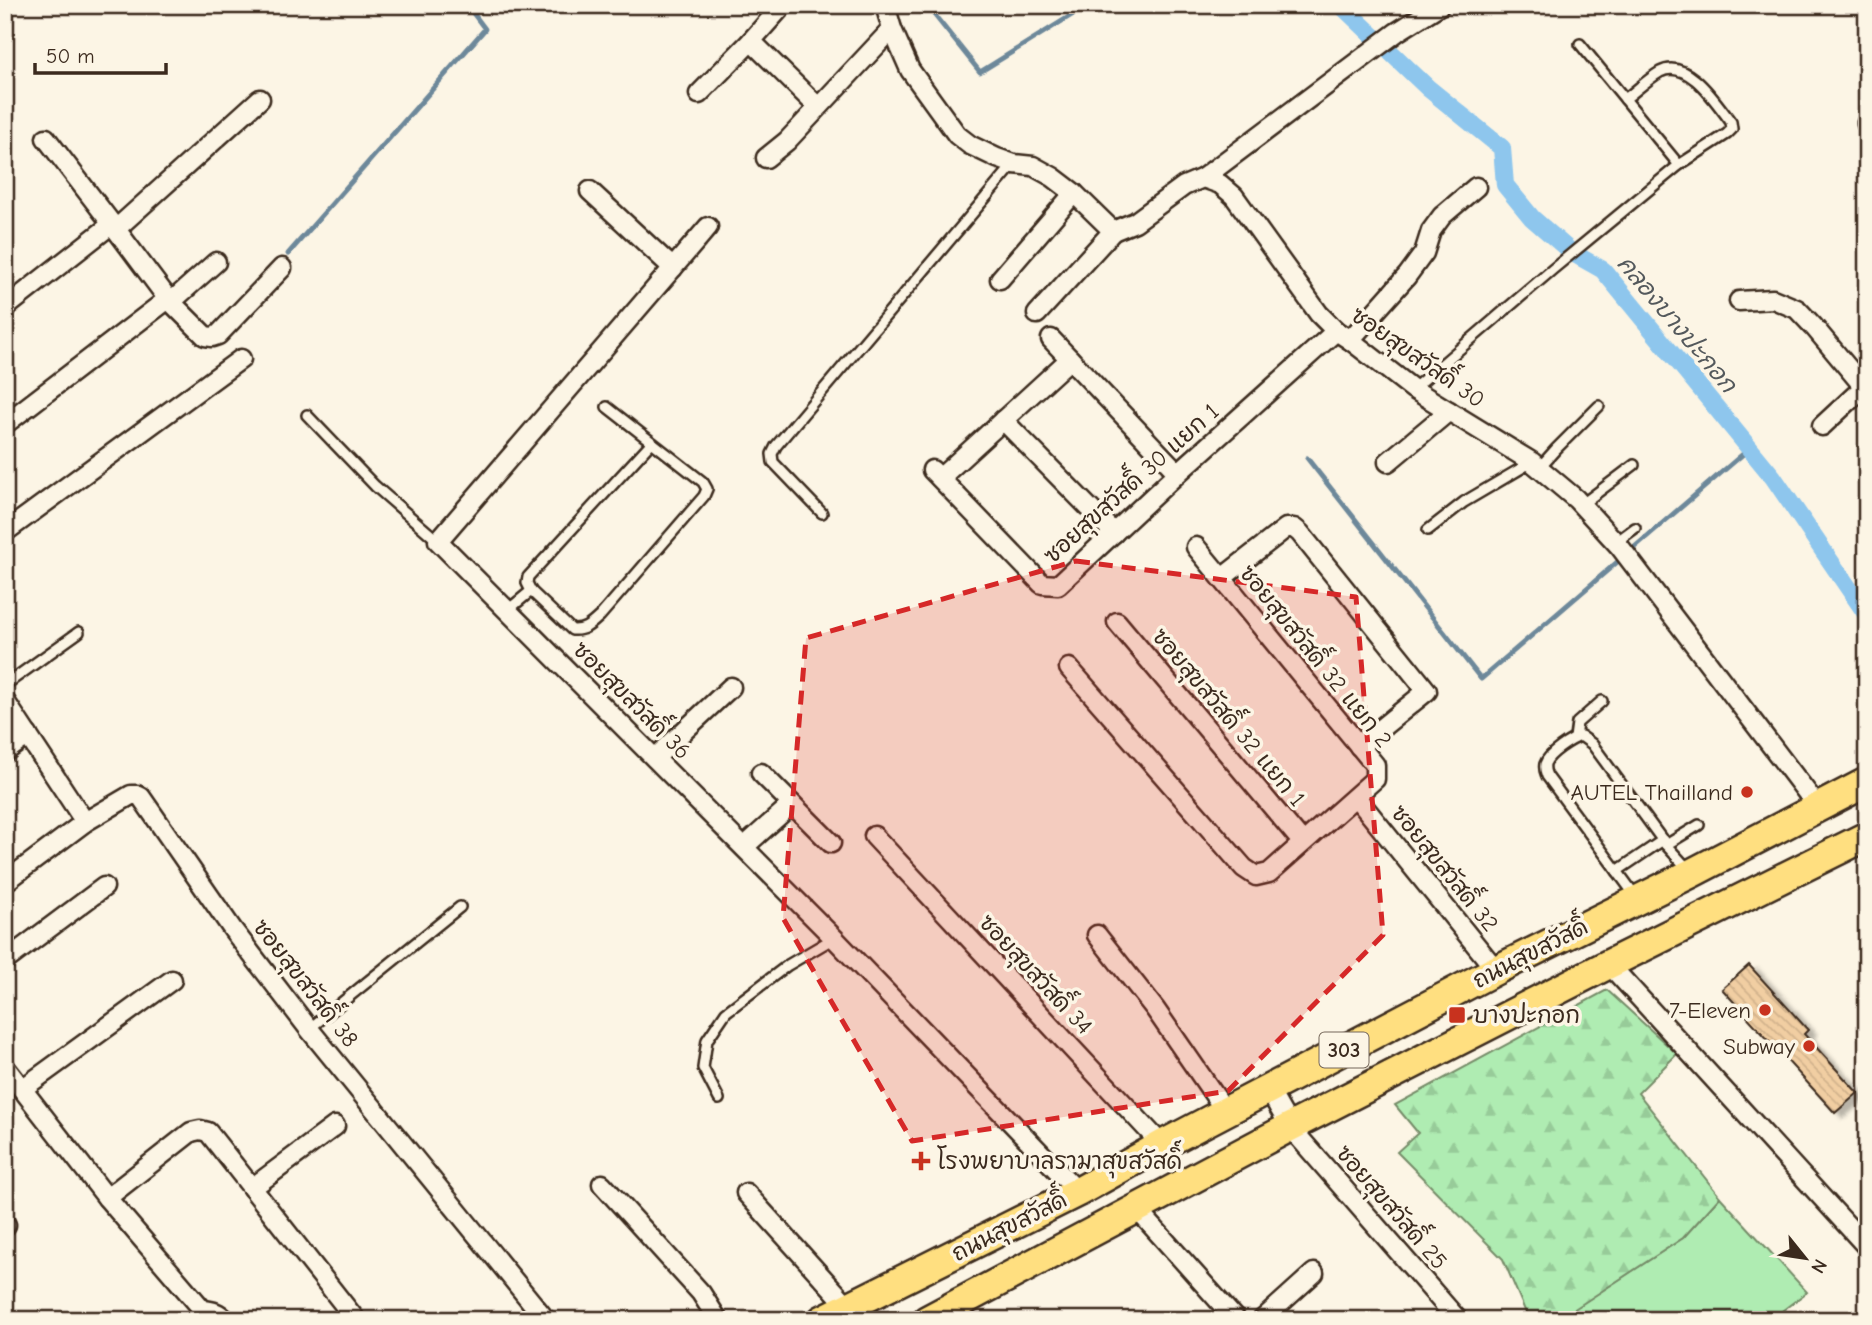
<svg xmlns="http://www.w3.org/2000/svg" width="1872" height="1325" viewBox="0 0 1872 1325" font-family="'Comic Neue','Playpen Sans Thai',sans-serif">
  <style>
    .green { fill: #afecb2; stroke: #758b68; stroke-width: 2 }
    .forest { fill: url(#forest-firs); stroke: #758b68; stroke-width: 2 }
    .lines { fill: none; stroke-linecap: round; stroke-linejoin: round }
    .stream { stroke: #6d889a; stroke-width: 5 }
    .canal { stroke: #8ec6ed; stroke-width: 18 }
    .building { fill: url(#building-back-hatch); stroke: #3b2a1e; stroke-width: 2; filter: url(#shadow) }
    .service-casing { stroke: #3b2a1e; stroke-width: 14 }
    .minor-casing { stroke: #3b2a1e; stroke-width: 23 }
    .primary-casing { stroke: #3b2a1e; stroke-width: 33 }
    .service { stroke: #fcf5e5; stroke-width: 9 }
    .minor { stroke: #fcf5e5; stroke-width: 18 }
    .primary { stroke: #ffdf80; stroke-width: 28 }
    .marked { fill: #d62828; fill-opacity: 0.2; stroke: #d62828; stroke-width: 5; stroke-dasharray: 14 9; stroke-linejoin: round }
    .poi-dot { fill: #c8321e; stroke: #fcf5e5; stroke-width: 2.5 }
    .labels { text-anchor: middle; stroke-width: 7; stroke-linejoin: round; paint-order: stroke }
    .shield { fill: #fcf5e5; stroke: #75675a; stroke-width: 2 }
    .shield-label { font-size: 21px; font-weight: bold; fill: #3b2a1e }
    .street-label { font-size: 23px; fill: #3b2a1e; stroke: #fcf5e5 }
    .poi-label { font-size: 23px; fill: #3b2a1e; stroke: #fcf5e5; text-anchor: end }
    .water-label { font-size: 24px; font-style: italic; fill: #54595c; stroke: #fcf5e5 }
  </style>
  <defs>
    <pattern id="forest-firs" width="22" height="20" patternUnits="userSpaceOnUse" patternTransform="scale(1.75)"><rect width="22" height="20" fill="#afecb2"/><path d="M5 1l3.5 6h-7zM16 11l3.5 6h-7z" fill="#97cb99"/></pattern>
    <pattern id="building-back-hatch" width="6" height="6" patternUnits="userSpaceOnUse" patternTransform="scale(1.75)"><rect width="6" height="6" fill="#f1cea2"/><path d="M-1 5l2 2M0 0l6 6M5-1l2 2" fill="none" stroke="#d0b18b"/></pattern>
    <filter id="shadow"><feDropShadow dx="8" dy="4.5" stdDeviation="2" flood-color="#0004"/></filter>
  </defs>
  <rect width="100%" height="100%" fill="#fcf5e5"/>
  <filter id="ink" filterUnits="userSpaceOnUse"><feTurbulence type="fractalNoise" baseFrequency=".0143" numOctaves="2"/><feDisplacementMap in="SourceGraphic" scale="14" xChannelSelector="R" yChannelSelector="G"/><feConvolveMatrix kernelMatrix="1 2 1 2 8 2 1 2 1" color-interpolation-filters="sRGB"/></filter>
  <g filter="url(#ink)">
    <polygon class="green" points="1720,1197 1807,1292 1770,1320 1558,1319 1683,1238"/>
    <polygon class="forest" points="1607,990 1677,1054 1638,1093 1720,1197 1683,1238 1573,1310 1557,1320 1529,1320 1503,1259 1397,1152 1418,1133 1395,1105"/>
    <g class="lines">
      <g class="stream">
        <polyline points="925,5 932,12 980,72 1088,5"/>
        <polyline points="288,254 485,29 467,5"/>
        <polyline points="1307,458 1481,679 1750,448"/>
      </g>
      <polyline class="canal" points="1341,5 1428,88 1502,148 1505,185 1532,218 1571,252 1603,270 1773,477 1867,615"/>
    </g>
    <polygon class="building" points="1749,965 1808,1030 1804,1034 1858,1093 1835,1113 1722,989"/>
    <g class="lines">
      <defs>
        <g id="service">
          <polyline points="1580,44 1679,165"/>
          <path d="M1413,389L1553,269L1679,165L1727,134L1732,129L1731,122C1717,104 1688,57 1660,72C1648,79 1636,91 1625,99"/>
          <polyline points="307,415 375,486 438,541"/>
          <polyline points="1539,468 1556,449 1599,406"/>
          <polyline points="1581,505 1634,465"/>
          <polyline points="822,513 773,462 772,454 776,446 1014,164"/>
          <polyline points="1428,530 1464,502 1532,462"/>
          <polyline points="1616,542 1635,528"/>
          <polyline points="531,591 527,583 528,577 651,443"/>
          <path d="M508,610L531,591L572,630C585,631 591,624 600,616L704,496L707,489L703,482L607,407"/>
          <polyline points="5,685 79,632"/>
          <polyline points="1575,738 1577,723 1602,701"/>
          <polyline points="1666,845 1699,825"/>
          <polyline points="1617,871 1663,840"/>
          <path d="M1637,898L1547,776C1545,771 1544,770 1545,764C1548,754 1571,739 1581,736L1592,744L1666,845L1688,869"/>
          <polyline points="309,1029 460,907"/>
          <polyline points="719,1099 703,1068 707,1040 726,1012 788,965 834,938"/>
        </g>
        <g id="minor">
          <polyline points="783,5 751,41 818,107"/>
          <polyline points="885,5 892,29 910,70 957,135 970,145 997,158 1014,164 1033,166 1053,177 1074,193 1113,231 1135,222 1184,186 1203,178 1220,184 1234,196 1319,314 1336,331 1350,340 1413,389 1532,462 1576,499 1620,547 1818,807"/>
          <polyline points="699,94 751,41"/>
          <polyline points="1867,123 1867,124"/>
          <polyline points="766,158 787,141 892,29"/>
          <polyline points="1203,178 1397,32 1440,5"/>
          <polyline points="590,191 673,268"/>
          <polyline points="112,224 168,299 205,336 212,337 218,335 282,268"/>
          <polyline points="708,227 438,541 834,938 1078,1192"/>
          <polyline points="116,229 260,99"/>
          <polyline points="1000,279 1074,193"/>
          <polyline points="1739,301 1773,299 1797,309 1814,327 1864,387 1867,385"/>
          <polyline points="171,302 216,262"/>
          <polyline points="5,308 112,224 46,138"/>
          <polyline points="1037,314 1113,231"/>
          <polyline points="1051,339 1178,473"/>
          <polyline points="1350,340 1407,276 1424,253 1431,231 1442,216 1476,187"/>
          <polyline points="1003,420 1114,533"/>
          <polyline points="5,424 168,299"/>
          <polyline points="1822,426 1864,387"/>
          <polyline points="1388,462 1449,411"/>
          <polyline points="932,470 1042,584 1058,585 1178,473 1336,331"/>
          <polyline points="940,478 1070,359"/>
          <polyline points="5,532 241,359"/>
          <polyline points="1222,578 1286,528 1294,528 1300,533 1427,691 1359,746"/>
          <polyline points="1117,622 1302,842"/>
          <polyline points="1069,668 1244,868 1256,876 1269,873 1375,779 1375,765 1196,547"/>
          <polyline points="5,701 85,822"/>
          <polyline points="5,752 28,735"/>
          <polyline points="655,758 731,687"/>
          <polyline points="761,773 831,843"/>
          <polyline points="1356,797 1496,970"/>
          <polyline points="874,836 1162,1145"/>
          <polyline points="744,847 792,804"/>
          <polyline points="5,882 85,822 131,795 137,795 141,797 233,930 309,1029 546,1320"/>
          <polyline points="1097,935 1155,1009 1226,1112"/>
          <polyline points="5,961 104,887"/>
          <polyline points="1607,965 1617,973 1867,1247"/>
          <path d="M5,1067L107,1198L203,1310C212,1311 219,1312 225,1320"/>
          <polyline points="22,1089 172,980"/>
          <polyline points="1269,1090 1290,1127 1458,1320"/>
          <polyline points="602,1184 701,1293 718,1320"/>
          <polyline points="252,1188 335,1126"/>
          <polyline points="746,1193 848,1306"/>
          <polyline points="107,1198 191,1132 200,1130 208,1132 356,1320"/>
          <polyline points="1136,1208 1236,1320"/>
          <polyline points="5,1226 6,1225"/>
          <polyline points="1262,1320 1314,1273"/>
        </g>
        <g id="primary">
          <polyline points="822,1320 1078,1192 1162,1145 1496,970 1692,873 1867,782"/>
          <polyline points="927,1320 1290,1127 1607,965 1867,836"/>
        </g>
      </defs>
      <use href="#service" class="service-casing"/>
      <use href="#minor" class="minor-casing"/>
      <use href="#primary" class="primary-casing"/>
      <use href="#service" class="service"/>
      <use href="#minor" class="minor"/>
      <use href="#primary" class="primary"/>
    </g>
  </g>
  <path class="marked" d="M1076,561L1356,597L1383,935L1228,1091L912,1141L783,918L806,638Z"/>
  <g class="poi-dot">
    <circle cx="1747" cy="792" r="7"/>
    <circle cx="1765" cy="1010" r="7"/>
    <rect x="1448" y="1006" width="18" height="18" rx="3.5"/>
    <circle cx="1809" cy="1046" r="7"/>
    <path d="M917.5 1150.5h7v7h7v7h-7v7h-7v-7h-7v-7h7z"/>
  </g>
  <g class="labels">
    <rect class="shield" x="1319.5" y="1032.5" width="49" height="35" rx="5"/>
    <g class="shield-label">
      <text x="1344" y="1057">303</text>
    </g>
    <g class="street-label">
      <text transform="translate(1418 357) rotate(35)" y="8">ซอยสุขสวัสดิ์ 30</text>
      <text transform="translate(1131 483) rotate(-42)" y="8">ซอยสุขสวัสดิ์ 30 แยก 1</text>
      <text transform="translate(1316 656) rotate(51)" y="8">ซอยสุขสวัสดิ์ 32 แยก 2</text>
      <text transform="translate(632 700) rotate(45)" y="8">ซอยสุขสวัสดิ์ 36</text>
      <text transform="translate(1229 717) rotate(50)" y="8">ซอยสุขสวัสดิ์ 32 แยก 1</text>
      <text transform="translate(1445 868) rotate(51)" y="8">ซอยสุขสวัสดิ์ 32</text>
      <text transform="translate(1530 953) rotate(-27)" y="8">ถนนสุขสวัสดิ์</text>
      <text transform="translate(1036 974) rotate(47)" y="8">ซอยสุขสวัสดิ์ 34</text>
      <text transform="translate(306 983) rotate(52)" y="8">ซอยสุขสวัสดิ์ 38</text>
      <text transform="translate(1392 1207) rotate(49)" y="8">ซอยสุขสวัสดิ์ 25</text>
      <text transform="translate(1009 1226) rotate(-27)" y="8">ถนนสุขสวัสดิ์</text>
    </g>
    <g class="poi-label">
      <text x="1733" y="800">AUTEL Thailland</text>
      <text x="1751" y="1018">7-Eleven</text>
      <text x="1473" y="1023" text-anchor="start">บางปะกอก</text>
      <text x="1795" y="1054">Subway</text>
      <text x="937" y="1169" text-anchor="start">โรงพยาบาลรามาสุขสวัสดิ์</text>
    </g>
    <g class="water-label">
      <text transform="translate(1677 324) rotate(50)" y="8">คลองบางปะกอก</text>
    </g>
  </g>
  <rect width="1872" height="1325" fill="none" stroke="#fcf5e5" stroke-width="28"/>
  <rect x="14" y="14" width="1844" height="1297" fill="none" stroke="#3b2a1e" stroke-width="2.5" filter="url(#ink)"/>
  <g transform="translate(1805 1258) rotate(120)" stroke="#fcf5e5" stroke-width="5" paint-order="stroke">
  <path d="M0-5L12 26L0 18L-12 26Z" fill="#3b2a1e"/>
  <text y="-10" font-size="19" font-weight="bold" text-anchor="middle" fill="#3b2a1e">N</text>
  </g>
  <path d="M35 63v10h131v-10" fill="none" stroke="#3b2a1e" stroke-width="3.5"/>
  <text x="46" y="63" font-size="21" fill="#3b2a1e" stroke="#fcf5e5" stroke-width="5" paint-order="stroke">50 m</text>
</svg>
